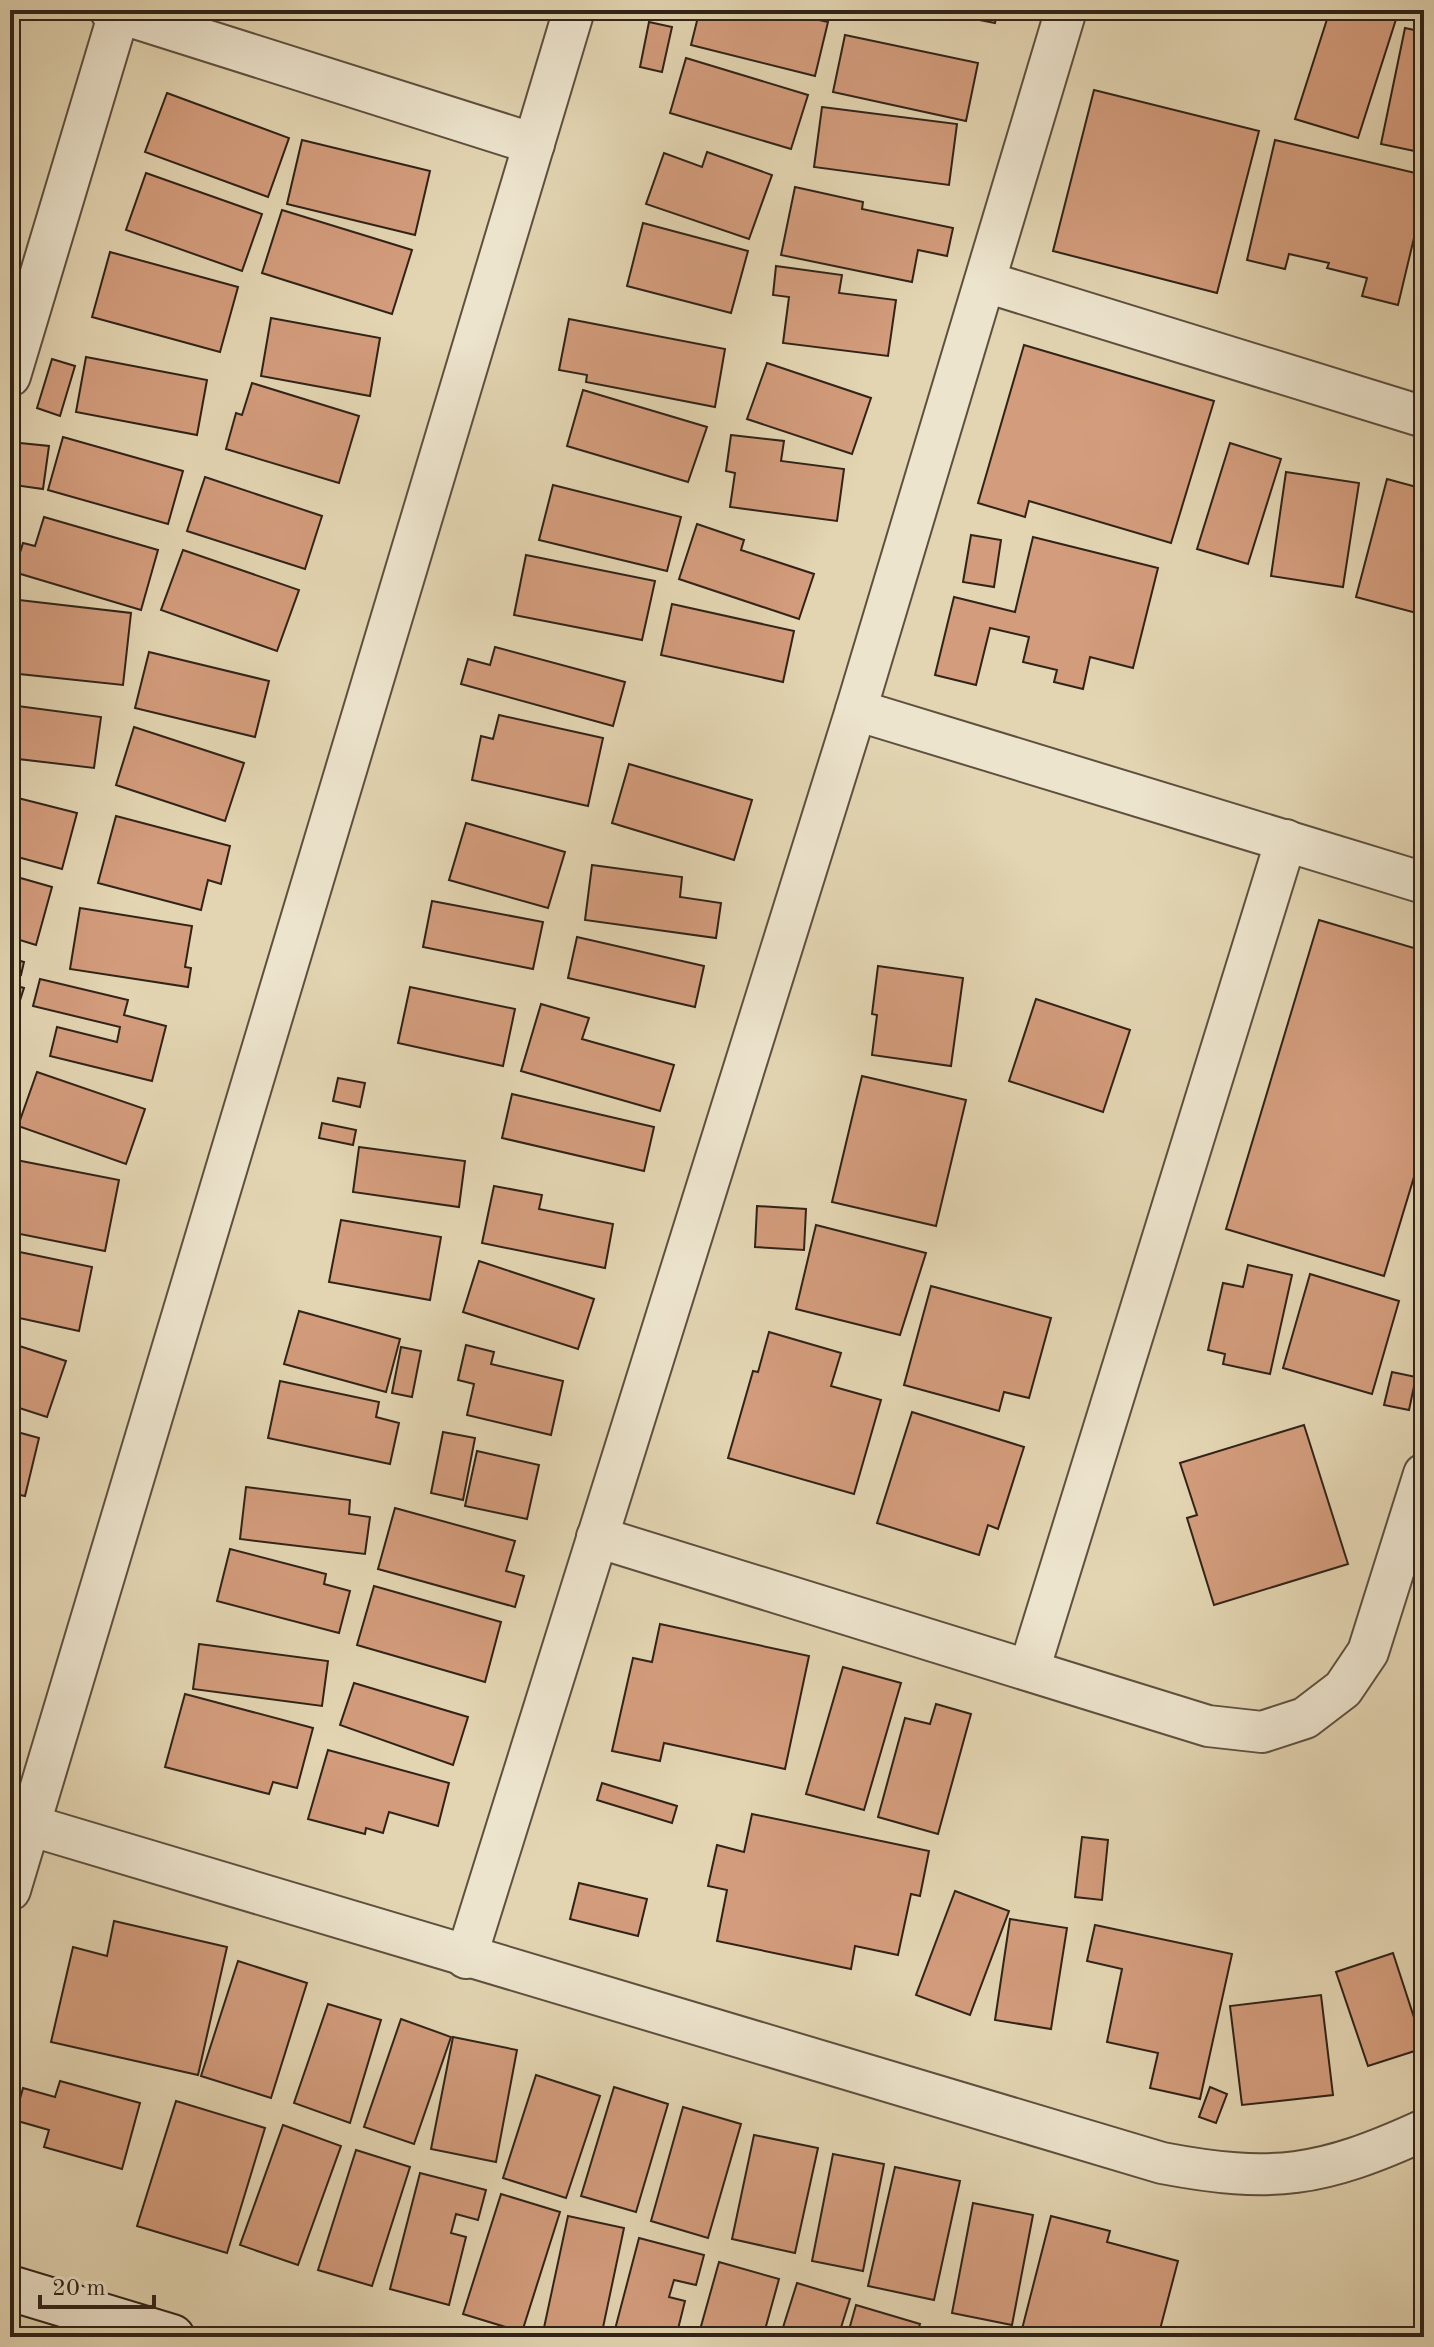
<svg xmlns="http://www.w3.org/2000/svg" width="1434" height="2347" viewBox="0 0 1434 2347" font-family="'Old Standard TT',serif">
  <style>
    .building { fill: #d39c7c; stroke: #302318; stroke-width: 2 }
    .lines { fill: none; stroke-linecap: round; stroke-linejoin: round }
    .street-casing { stroke: #5d503e; stroke-width: 44 }
    .secondary-casing { stroke: #302318; stroke-width: 48 }
    .street { stroke: #ede4cd; stroke-width: 40 }
    .secondary { stroke: #ede4cd; stroke-width: 44 }
  </style>
  <rect width="100%" height="100%" fill="#e3d5b2"/>
  <filter id="stains"><feTurbulence type="fractalNoise" baseFrequency=".0025" numOctaves="4"/><feColorMatrix values="0 0 0 0 .2 0 0 0 0 .09 0 0 0 0 .02 0 0 0 .5 -.17"/></filter>
  <radialGradient id="worn" r=".72"><stop offset=".6" stop-color="#630" stop-opacity="0"/><stop offset="1" stop-color="#630" stop-opacity=".3"/></radialGradient>
  <g class="building">
    <polygon points="677,10 775,10 828,22 815,76 691,45 698,17"/>
    <polygon points="929,10 997,10 995,23"/>
    <polygon points="1330,10 1399,10 1358,138 1295,119"/>
    <polygon points="649,22 672,27 662,72 640,67"/>
    <polygon points="1405,28 1424,32 1424,153 1381,144"/>
    <polygon points="845,35 978,63 966,121 833,92"/>
    <polygon points="686,58 808,95 791,149 670,113"/>
    <polygon points="1094,90 1259,131 1217,293 1053,251"/>
    <polygon points="167,93 289,138 268,197 145,152"/>
    <polygon points="822,107 957,124 949,185 814,167"/>
    <polygon points="302,140 430,171 415,235 287,204"/>
    <polygon points="1275,140 1424,175 1424,196 1398,305 1362,296 1367,278 1327,268 1329,263 1289,254 1285,269 1247,260"/>
    <polygon points="707,152 772,175 749,239 646,204 664,153 702,167"/>
    <polygon points="146,173 262,214 242,271 126,230"/>
    <polygon points="795,187 863,202 862,209 953,228 947,256 918,250 912,282 781,255"/>
    <polygon points="282,210 412,250 392,314 262,273"/>
    <polygon points="643,223 748,251 731,313 627,286"/>
    <polygon points="110,252 238,287 220,352 92,317"/>
    <polygon points="776,266 842,275 839,293 896,300 888,356 783,343 789,297 773,295"/>
    <polygon points="271,318 380,338 370,396 261,376"/>
    <polygon points="569,319 725,349 715,407 586,382 587,375 559,370"/>
    <polygon points="1024,345 1214,401 1171,543 1029,501 1025,517 978,503"/>
    <polygon points="86,357 207,380 197,435 76,412"/>
    <polygon points="52,359 75,366 60,416 37,408"/>
    <polygon points="767,363 871,398 852,454 747,419"/>
    <polygon points="252,383 359,416 339,483 226,449 236,413 242,415"/>
    <polygon points="583,390 707,427 688,482 567,446"/>
    <polygon points="731,435 784,441 781,461 844,469 837,521 730,507 735,473 726,471"/>
    <polygon points="63,437 183,471 168,524 48,490"/>
    <polygon points="20,443 49,446 43,489 14,485"/>
    <polygon points="1230,443 1281,459 1248,564 1197,549"/>
    <polygon points="1286,472 1359,483 1343,587 1271,576"/>
    <polygon points="205,477 322,516 305,569 187,531"/>
    <polygon points="1387,479 1424,489 1424,615 1356,597"/>
    <polygon points="553,485 681,517 667,571 539,540"/>
    <polygon points="44,517 158,550 141,610 14,572 23,543 35,546"/>
    <polygon points="697,524 744,540 741,550 814,574 799,619 679,579"/>
    <polygon points="971,535 1001,540 994,587 963,582"/>
    <polygon points="1033,537 1158,568 1133,668 1090,657 1083,689 1054,682 1057,670 1023,662 1029,637 990,628 976,685 935,675 954,597 1015,612"/>
    <polygon points="183,550 299,590 277,651 161,610"/>
    <polygon points="526,555 655,581 642,640 514,615"/>
    <polygon points="19,600 131,613 123,685 10,673 10,609 18,610"/>
    <polygon points="672,604 794,631 783,682 661,655"/>
    <polygon points="495,647 625,682 613,726 461,684 468,659 490,665"/>
    <polygon points="149,652 269,681 255,737 135,708"/>
    <polygon points="10,705 101,717 94,768 10,758"/>
    <polygon points="499,715 603,738 588,806 472,780 481,736 493,739"/>
    <polygon points="134,727 244,763 225,821 116,785"/>
    <polygon points="629,764 752,800 734,860 612,823"/>
    <polygon points="10,796 77,813 62,869 10,855"/>
    <polygon points="116,816 230,846 221,884 208,880 201,910 98,883"/>
    <polygon points="466,823 565,852 548,908 449,880"/>
    <polygon points="592,865 682,877 680,897 721,903 716,938 585,920"/>
    <polygon points="10,875 52,887 36,945 10,937"/>
    <polygon points="432,901 543,922 533,969 423,947"/>
    <polygon points="80,908 192,926 185,967 191,968 188,987 70,969"/>
    <polygon points="1319,920 1424,951 1424,1144 1384,1276 1226,1229"/>
    <polygon points="577,937 704,966 695,1007 568,978"/>
    <polygon points="10,958 24,962 21,975 10,972"/>
    <polygon points="878,966 963,978 951,1066 872,1055 877,1015 872,1014"/>
    <polygon points="40,979 128,1000 124,1015 166,1026 152,1081 50,1056 57,1027 117,1042 120,1027 33,1006"/>
    <polygon points="10,984 24,988 10,1031"/>
    <polygon points="410,987 515,1009 503,1066 398,1043"/>
    <polygon points="1036,999 1130,1030 1103,1112 1009,1081"/>
    <polygon points="541,1004 589,1018 582,1039 674,1065 660,1111 521,1071"/>
    <polygon points="37,1072 145,1109 126,1164 18,1126"/>
    <polygon points="862,1076 966,1100 936,1226 832,1202"/>
    <polygon points="338,1078 365,1083 360,1107 333,1101"/>
    <polygon points="512,1094 654,1127 644,1171 502,1138"/>
    <polygon points="322,1123 356,1130 353,1145 319,1138"/>
    <polygon points="359,1147 465,1161 459,1207 353,1192"/>
    <polygon points="11,1159 119,1180 105,1251 10,1232"/>
    <polygon points="494,1186 542,1195 539,1209 613,1224 605,1268 482,1243"/>
    <polygon points="757,1206 806,1209 804,1250 755,1247"/>
    <polygon points="341,1220 441,1237 430,1300 329,1282"/>
    <polygon points="816,1225 926,1253 900,1335 796,1309"/>
    <polygon points="10,1250 92,1267 79,1331 10,1316"/>
    <polygon points="479,1261 594,1299 578,1349 463,1312"/>
    <polygon points="1248,1265 1292,1275 1270,1374 1223,1364 1225,1354 1208,1350 1223,1283 1243,1287"/>
    <polygon points="1310,1274 1399,1301 1372,1394 1283,1368"/>
    <polygon points="931,1286 1051,1318 1029,1398 1004,1392 999,1411 904,1385"/>
    <polygon points="299,1311 400,1339 386,1392 284,1364"/>
    <polygon points="769,1332 841,1353 831,1386 881,1400 854,1494 728,1458 753,1371 758,1372"/>
    <polygon points="10,1343 66,1361 47,1417 10,1405"/>
    <polygon points="466,1345 494,1352 491,1364 563,1381 551,1435 467,1415 474,1384 458,1380"/>
    <polygon points="401,1347 421,1351 412,1397 392,1393"/>
    <polygon points="1392,1372 1416,1377 1409,1410 1384,1405"/>
    <polygon points="280,1381 379,1402 376,1417 399,1423 390,1464 268,1438"/>
    <polygon points="912,1412 1024,1447 998,1529 988,1525 979,1555 877,1523"/>
    <polygon points="1304,1425 1348,1564 1214,1605 1187,1518 1197,1515 1180,1463"/>
    <polygon points="10,1430 39,1438 25,1496 10,1493"/>
    <polygon points="443,1432 475,1438 463,1500 431,1493"/>
    <polygon points="477,1451 539,1465 527,1519 465,1506"/>
    <polygon points="246,1487 350,1500 349,1514 370,1517 365,1554 240,1539"/>
    <polygon points="395,1508 515,1541 506,1571 524,1576 515,1607 378,1569"/>
    <polygon points="230,1549 326,1574 324,1584 350,1591 339,1633 217,1601"/>
    <polygon points="374,1586 501,1622 485,1682 357,1645"/>
    <polygon points="660,1624 809,1656 785,1769 664,1743 660,1761 612,1751 633,1658 652,1662"/>
    <polygon points="199,1644 328,1661 322,1706 193,1689"/>
    <polygon points="843,1667 901,1683 864,1810 806,1794"/>
    <polygon points="354,1683 468,1717 453,1765 340,1725"/>
    <polygon points="185,1694 313,1728 297,1788 273,1782 269,1794 165,1767"/>
    <polygon points="936,1704 971,1714 938,1834 878,1817 905,1718 930,1724"/>
    <polygon points="328,1750 449,1783 438,1826 389,1812 383,1833 366,1828 365,1834 308,1819"/>
    <polygon points="602,1783 677,1806 672,1823 597,1800"/>
    <polygon points="752,1814 929,1851 920,1896 911,1894 898,1955 855,1946 851,1969 717,1941 727,1890 708,1886 717,1845 744,1852"/>
    <polygon points="1082,1837 1108,1840 1102,1900 1075,1897"/>
    <polygon points="579,1883 647,1899 638,1936 570,1919"/>
    <polygon points="955,1891 1009,1911 970,2015 916,1995"/>
    <polygon points="1010,1919 1067,1928 1051,2029 995,2020"/>
    <polygon points="114,1921 227,1947 198,2075 51,2042 73,1947 107,1956"/>
    <polygon points="1095,1925 1232,1954 1200,2099 1150,2088 1158,2053 1107,2042 1122,1969 1087,1961"/>
    <polygon points="1393,1953 1424,2048 1368,2066 1336,1972"/>
    <polygon points="238,1961 307,1983 271,2098 201,2076"/>
    <polygon points="1321,1995 1333,2095 1242,2105 1230,2006"/>
    <polygon points="328,2004 381,2020 350,2123 294,2103"/>
    <polygon points="401,2019 451,2037 414,2144 364,2127"/>
    <polygon points="453,2037 517,2050 496,2162 431,2149"/>
    <polygon points="536,2075 600,2096 566,2198 503,2178"/>
    <polygon points="60,2081 140,2103 122,2169 44,2147 49,2130 14,2120 23,2088 55,2097"/>
    <polygon points="614,2087 668,2104 636,2212 581,2196"/>
    <polygon points="1210,2087 1227,2094 1216,2123 1199,2117"/>
    <polygon points="176,2101 265,2128 227,2253 137,2226"/>
    <polygon points="683,2107 741,2124 708,2238 651,2221"/>
    <polygon points="283,2125 341,2146 298,2265 240,2245"/>
    <polygon points="754,2135 818,2148 795,2253 732,2239"/>
    <polygon points="356,2150 410,2167 372,2286 318,2270"/>
    <polygon points="833,2154 884,2164 863,2271 812,2261"/>
    <polygon points="895,2167 960,2181 934,2300 868,2286"/>
    <polygon points="420,2173 486,2190 478,2220 456,2214 451,2233 466,2237 449,2305 390,2289"/>
    <polygon points="501,2194 560,2212 522,2332 463,2314"/>
    <polygon points="973,2203 1033,2215 1012,2325 952,2313"/>
    <polygon points="568,2216 624,2228 601,2337 542,2337"/>
    <polygon points="1051,2216 1110,2231 1107,2242 1178,2261 1158,2337 1036,2337 1021,2333"/>
    <polygon points="639,2238 704,2255 696,2285 674,2280 669,2297 685,2301 676,2337 613,2337"/>
    <polygon points="719,2262 779,2279 763,2337 698,2337"/>
    <polygon points="797,2283 850,2299 838,2337 780,2337"/>
    <polygon points="856,2305 920,2324 916,2337 847,2337"/>
  </g>
  <g class="lines">
    <defs>
      <g id="street">
        <polyline points="110,10 534,144"/>
        <polyline points="986,282 1424,417"/>
        <polyline points="10,376 119,13"/>
        <polyline points="856,710 1424,883"/>
        <polyline points="597,1537 1208,1726 1262,1732 1305,1718 1343,1689 1368,1652 1424,1474"/>
        <polyline points="1029,1670 1286,840"/>
        <path d="M29,1825L1162,2163C1273,2184 1321,2177 1424,2130"/>
        <polyline points="10,1890 574,10"/>
        <polyline points="466,1958 856,710 1066,10"/>
      </g>
      <polyline id="secondary" points="10,2288 172,2337"/>
    </defs>
    <use href="#street" class="street-casing"/>
    <use href="#secondary" class="secondary-casing"/>
    <use href="#street" class="street"/>
    <use href="#secondary" class="secondary"/>
  </g>
  <rect width="1434" height="2347" fill="none" stroke="#e3d5b2" stroke-width="40"/>
  <rect x="12" y="12" width="1410" height="2323" fill="none" stroke="#302318" stroke-width="4"/>
  <rect x="20" y="20" width="1394" height="2307" fill="none" stroke="#302318" stroke-width="2"/>
  <path d="M40 2295v12h114v-12" fill="none" stroke="#302318" stroke-width="4"/>
  <text x="52" y="2295" font-size="24" fill="#302318" stroke="#ede4cd" stroke-width="6" paint-order="stroke">20 m</text>
  <rect width="100%" height="100%" filter="url(#stains)"/>
  <rect width="100%" height="100%" fill="url(#worn)"/>
</svg>
